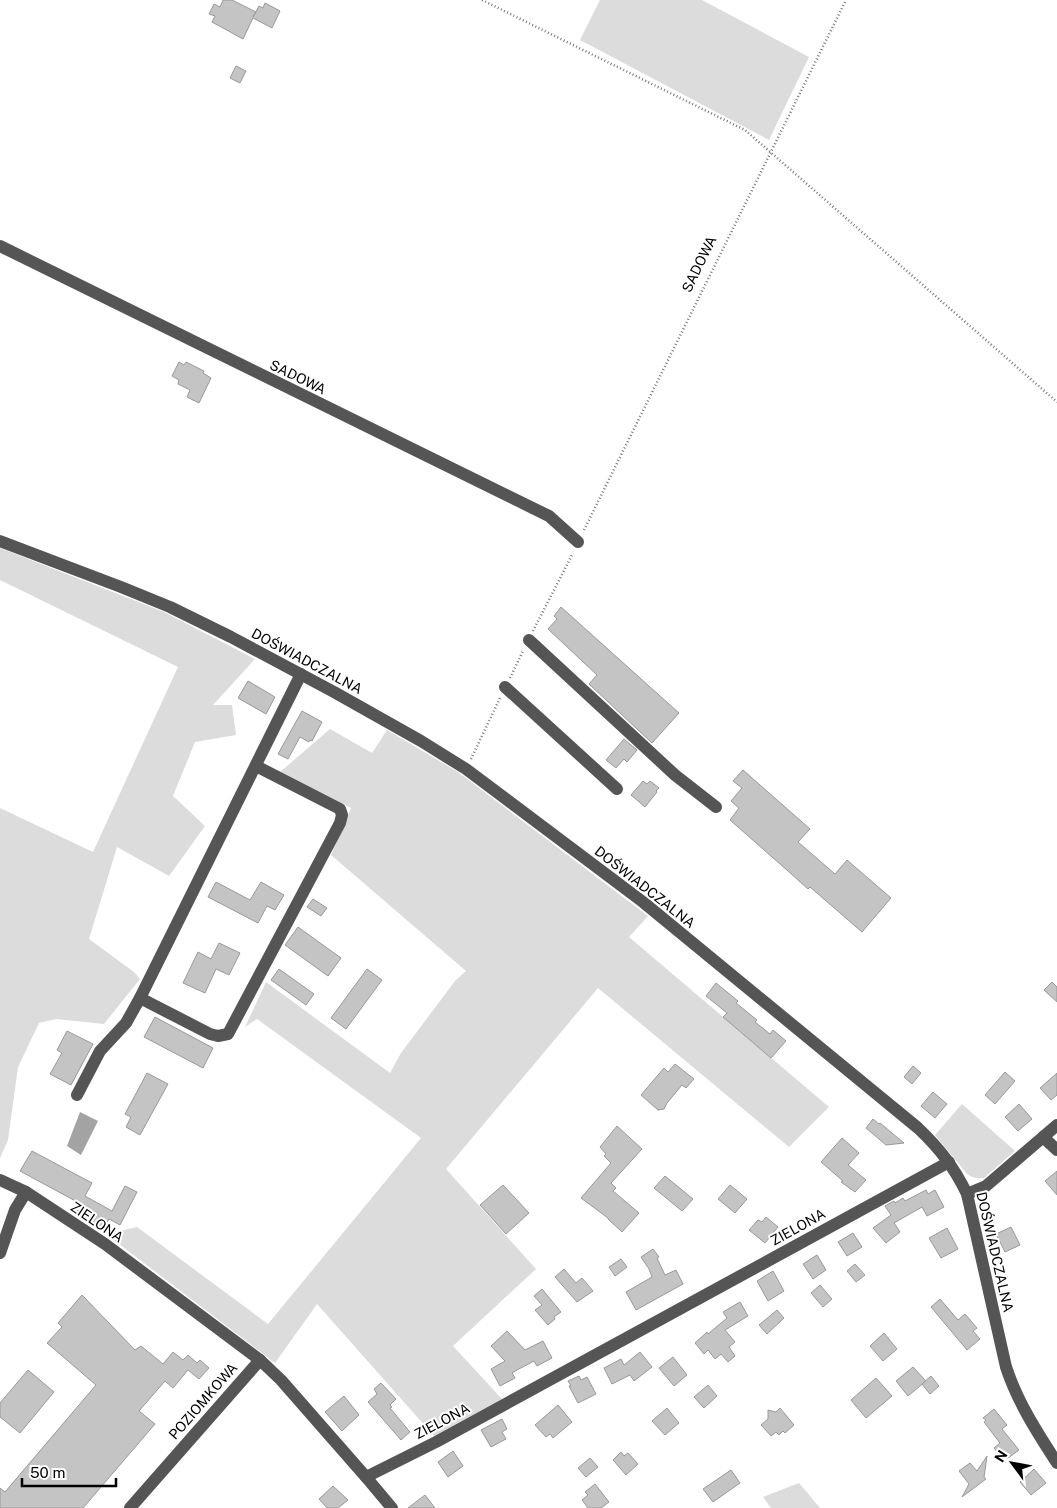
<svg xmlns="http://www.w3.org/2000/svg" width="1057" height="1508" viewBox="0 0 1057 1508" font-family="'Public Sans',sans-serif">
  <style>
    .green { fill: #dcdcdc }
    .water { fill: #a3a3a3 }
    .building { fill: #c4c4c4; stroke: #999 }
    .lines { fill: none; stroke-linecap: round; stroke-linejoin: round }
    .path { stroke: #777; stroke-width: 2.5; stroke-dasharray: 1 2.5; stroke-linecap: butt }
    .minor { stroke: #555; stroke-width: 12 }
    .labels { text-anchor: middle; stroke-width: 4; stroke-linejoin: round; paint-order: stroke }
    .street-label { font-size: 14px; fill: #000; stroke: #fff }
  </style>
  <rect width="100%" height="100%" fill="#fff"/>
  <g class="green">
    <polygon points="600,0 702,0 809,57 769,140 580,40"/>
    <polygon points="0,548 164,612 255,659 213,705 232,705 236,735 195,742 173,796 205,826 169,876 117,847 89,939 134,972 140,979 104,1024 56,1019 39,1023 18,1067 8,1140 0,1158 0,808 93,852 178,667 0,580"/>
    <polygon points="330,729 372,753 387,730 458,772 648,916 629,937 829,1107 789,1147 598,988 446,1169 536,1269 453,1346 502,1399 434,1436 317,1304 275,1363 106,1234 137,1227 268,1324 421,1138 257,1019 245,1027 266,982 390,1073 401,1053 455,981 466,971 331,855 351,808 280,772"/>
    <path d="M962,1104L1015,1151L984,1178C977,1179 973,1178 967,1174L935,1135Z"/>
    <polygon points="799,1483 820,1508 771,1508 763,1497"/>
  </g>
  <polygon class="water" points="80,1112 98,1121 81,1155 67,1146"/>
  <g class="building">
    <polygon points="223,0 232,0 256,12 253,17 259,6 263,8 265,3 280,11 272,28 253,18 243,39 212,22 215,16 209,14 214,4 220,7"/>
    <polygon points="236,66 246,71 240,83 230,78"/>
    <polygon points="179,362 184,365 186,362 204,371 203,373 211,378 199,403 187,397 190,390 178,384 179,380 172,376"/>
    <polygon points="561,607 679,713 652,743 589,684 597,675 548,629 557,619 554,616"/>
    <polygon points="248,681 275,697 266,714 238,698"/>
    <polygon points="302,711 322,722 312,741 310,740 309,742 300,737 288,759 278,754"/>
    <polygon points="624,739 637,750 627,762 624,759 616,768 606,760"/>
    <polygon points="743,770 810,829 798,842 835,874 847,860 891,898 862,932 810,887 808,889 788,871 730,820 739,808 731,801 742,788 733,781"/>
    <polygon points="643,781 647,784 650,781 659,788 656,791 657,792 645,807 631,795"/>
    <polygon points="216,882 250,900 261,882 284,895 275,910 267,906 258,923 208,897"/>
    <polygon points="313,899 327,908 321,916 307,907"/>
    <polygon points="298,927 341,958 328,976 285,945"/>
    <polygon points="219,943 240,953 229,975 216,969 205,993 183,983 198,952 211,959"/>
    <polygon points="279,969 314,994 306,1005 271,980"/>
    <polygon points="367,969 382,980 346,1029 331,1018"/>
    <polygon points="1052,982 1057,987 1057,1002 1044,990"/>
    <polygon points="716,983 738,1001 736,1003 757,1020 755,1022 770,1034 773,1030 786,1041 771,1058 723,1017 727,1013 706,996"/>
    <polygon points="155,1017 213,1048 203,1068 144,1037"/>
    <polygon points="67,1031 93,1044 71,1085 50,1074 62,1053 57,1050"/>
    <polygon points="675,1064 694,1079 686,1088 682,1085 667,1103 664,1109 658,1110 641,1095 664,1068 668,1072"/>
    <polygon points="913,1066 921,1073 912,1084 904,1077"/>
    <polygon points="1005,1072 1015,1081 995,1104 985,1095"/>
    <polygon points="147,1073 168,1084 140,1135 126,1127 131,1117 125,1114"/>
    <polygon points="1057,1073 1057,1095 1051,1100 1040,1088"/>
    <polygon points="933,1092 947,1104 935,1118 921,1106"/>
    <polygon points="1019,1104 1032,1119 1018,1131 1005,1117"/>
    <polygon points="873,1119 879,1124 880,1123 904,1143 886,1145 866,1128"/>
    <polygon points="617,1126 642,1149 611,1183 616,1188 613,1191 639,1213 622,1232 608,1219 608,1218 581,1198 611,1163 604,1156 606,1154 600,1147"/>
    <polygon points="842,1138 859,1153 848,1165 866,1180 855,1192 841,1182 843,1181 821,1162"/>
    <polygon points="32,1151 92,1183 85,1196 112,1211 125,1186 137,1192 120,1225 109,1219 103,1229 75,1214 81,1204 20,1171"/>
    <polygon points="1057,1171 1057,1195 1045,1181"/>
    <polygon points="665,1176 693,1199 682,1211 654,1188"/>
    <polygon points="503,1185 529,1213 506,1234 480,1205"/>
    <polygon points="730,1185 747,1199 735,1213 718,1199"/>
    <polygon points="926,1190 928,1194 935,1190 944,1207 927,1216 922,1207 894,1223 900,1232 886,1243 873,1228 891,1215 885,1206 894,1201 895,1203 903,1198 905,1201"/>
    <polygon points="766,1217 778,1227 765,1243 749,1230 758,1220 762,1222"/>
    <polygon points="1011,1227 1020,1245 1005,1252 996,1234"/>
    <polygon points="947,1228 958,1249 941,1258 929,1238"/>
    <polygon points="853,1233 862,1247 847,1256 838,1242"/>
    <polygon points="653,1249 659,1257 657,1258 665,1275 676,1270 683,1284 636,1310 626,1292 652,1277 649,1269 641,1257"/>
    <polygon points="817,1255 826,1270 813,1279 803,1264"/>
    <polygon points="621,1259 627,1267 615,1276 609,1267"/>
    <polygon points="855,1264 865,1275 856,1282 847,1271"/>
    <polygon points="564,1269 576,1283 582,1278 593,1291 577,1302 555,1277"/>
    <polygon points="773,1271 784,1291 768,1301 757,1281"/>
    <polygon points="820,1285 832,1299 823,1307 811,1293"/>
    <polygon points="542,1289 561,1312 554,1317 555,1319 548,1325 535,1310 542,1305 534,1296"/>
    <polygon points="82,1295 135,1350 141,1346 163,1364 173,1352 183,1360 188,1355 197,1363 200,1360 209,1368 199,1379 188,1370 173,1388 165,1381 139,1411 155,1424 83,1508 0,1508 0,1488 5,1492 96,1385 47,1343 62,1327 58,1323"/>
    <polygon points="940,1299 958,1320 965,1314 977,1328 973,1331 980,1339 967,1350 931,1307"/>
    <polygon points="740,1302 748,1316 725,1330 735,1342 729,1347 735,1356 728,1362 721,1354 715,1359 708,1350 704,1354 695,1343 707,1332 708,1334 727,1318 723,1312"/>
    <polygon points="777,1310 784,1318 767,1334 759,1325"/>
    <polygon points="507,1331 525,1350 543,1341 552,1358 537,1366 534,1361 517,1370 512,1373 515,1378 500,1386 491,1369 505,1361 491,1346"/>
    <polygon points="884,1333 897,1349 883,1361 870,1346"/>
    <polygon points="640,1352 652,1367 634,1381 630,1375 612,1384 604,1368 621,1359 624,1365"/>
    <polygon points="673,1357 687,1375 674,1386 659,1368"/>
    <polygon points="913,1367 926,1381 908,1396 896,1381"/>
    <polygon points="28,1370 54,1392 20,1433 0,1417 0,1403"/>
    <polygon points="579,1376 581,1380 587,1377 596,1394 578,1403 569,1386 571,1386 568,1381"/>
    <polygon points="931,1376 939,1386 930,1394 922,1384"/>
    <polygon points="876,1378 892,1396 866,1418 851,1400"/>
    <polygon points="381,1383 396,1399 390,1405 392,1407 390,1408 410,1432 401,1440 368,1402 377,1394 374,1389"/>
    <polygon points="708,1385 717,1396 704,1408 694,1397"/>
    <polygon points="344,1396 359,1415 342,1431 325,1412"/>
    <polygon points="558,1405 572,1422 553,1438 550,1434 546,1437 535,1425"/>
    <polygon points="667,1408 679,1423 665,1435 652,1421"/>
    <polygon points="780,1408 794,1425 785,1433 783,1431 779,1435 776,1432 771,1436 761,1425 768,1419 768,1410 776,1412"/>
    <polygon points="994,1409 1007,1425 1002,1429 1019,1450 1004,1461 994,1448 1000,1443 984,1422 986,1420 983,1418"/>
    <polygon points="502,1419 507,1429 502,1432 506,1439 491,1447 481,1430"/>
    <polygon points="453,1451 463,1466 448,1477 438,1462"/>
    <polygon points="621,1452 624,1456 628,1453 638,1464 626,1475 613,1460"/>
    <polygon points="987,1456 984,1477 986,1479 962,1497 969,1484 959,1471 970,1463 977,1471"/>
    <polygon points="590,1458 598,1467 586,1477 578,1468"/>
    <polygon points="1034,1469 1046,1483 1031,1495 1020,1482"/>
    <polygon points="731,1470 740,1483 713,1502 703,1489"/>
    <polygon points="595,1484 609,1502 601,1508 588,1508 582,1500 588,1495 585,1492"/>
    <polygon points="333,1486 348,1500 338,1508 327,1508 319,1499"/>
    <polygon points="425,1495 435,1508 408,1508"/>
  </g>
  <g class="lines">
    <g class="path">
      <polyline points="482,0 745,130 1057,402"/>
      <polyline points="584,530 846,0"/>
      <polyline points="533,631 573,553"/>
      <polyline points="510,678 523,651"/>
      <polyline points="471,759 500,698"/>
    </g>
    <g class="minor">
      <polyline points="0,246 549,516 578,542"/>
      <path d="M0,541L121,587L170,607L231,637L334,692L421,741L466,769L643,902L918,1128C940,1149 954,1167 967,1194L1006,1367C1018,1403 1037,1432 1057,1463"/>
      <polyline points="529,640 675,775 716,807"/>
      <polyline points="505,687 617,789"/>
      <polyline points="140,998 210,1034 218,1036 228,1034 340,823 342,815 340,809 256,766"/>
      <polyline points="77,1095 100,1051 126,1023 140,998 301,674"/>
      <polyline points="1043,1137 1057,1150"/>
      <polyline points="0,1180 26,1192 105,1244 260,1360 281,1380 366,1477 436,1442 949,1162"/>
      <polyline points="967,1194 986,1186 1057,1125"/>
      <polyline points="0,1253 15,1210 26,1192"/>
      <polyline points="366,1477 392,1508"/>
      <polyline points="130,1508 260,1360"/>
    </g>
  </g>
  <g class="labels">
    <g class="street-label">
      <text transform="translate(699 264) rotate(-64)" y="5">SADOWA</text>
      <text transform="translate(298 377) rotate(26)" y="5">SADOWA</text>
      <text transform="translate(307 661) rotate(28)" y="5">DOŚWIADCZALNA</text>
      <text transform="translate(645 887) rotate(38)" y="5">DOŚWIADCZALNA</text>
      <text transform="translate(97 1222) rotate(34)" y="5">ZIELONA</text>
      <text transform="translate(798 1227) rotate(-29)" y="5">ZIELONA</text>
      <text transform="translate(995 1252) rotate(77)" y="5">DOŚWIADCZALNA</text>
      <text transform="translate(203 1401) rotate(-49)" y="5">POZIOMKOWA</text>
      <text transform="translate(442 1421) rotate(-28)" y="5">ZIELONA</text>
    </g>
  </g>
  <g transform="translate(1012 1463) rotate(302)" stroke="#ffffff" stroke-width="4" paint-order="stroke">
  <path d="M0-4L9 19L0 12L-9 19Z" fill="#000000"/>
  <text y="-8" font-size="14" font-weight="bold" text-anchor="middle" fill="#000000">N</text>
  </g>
  <path d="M22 1478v8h94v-8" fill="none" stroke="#000000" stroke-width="2.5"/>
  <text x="30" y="1478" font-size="15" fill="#000000" stroke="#ffffff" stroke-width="4" paint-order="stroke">50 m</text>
</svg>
